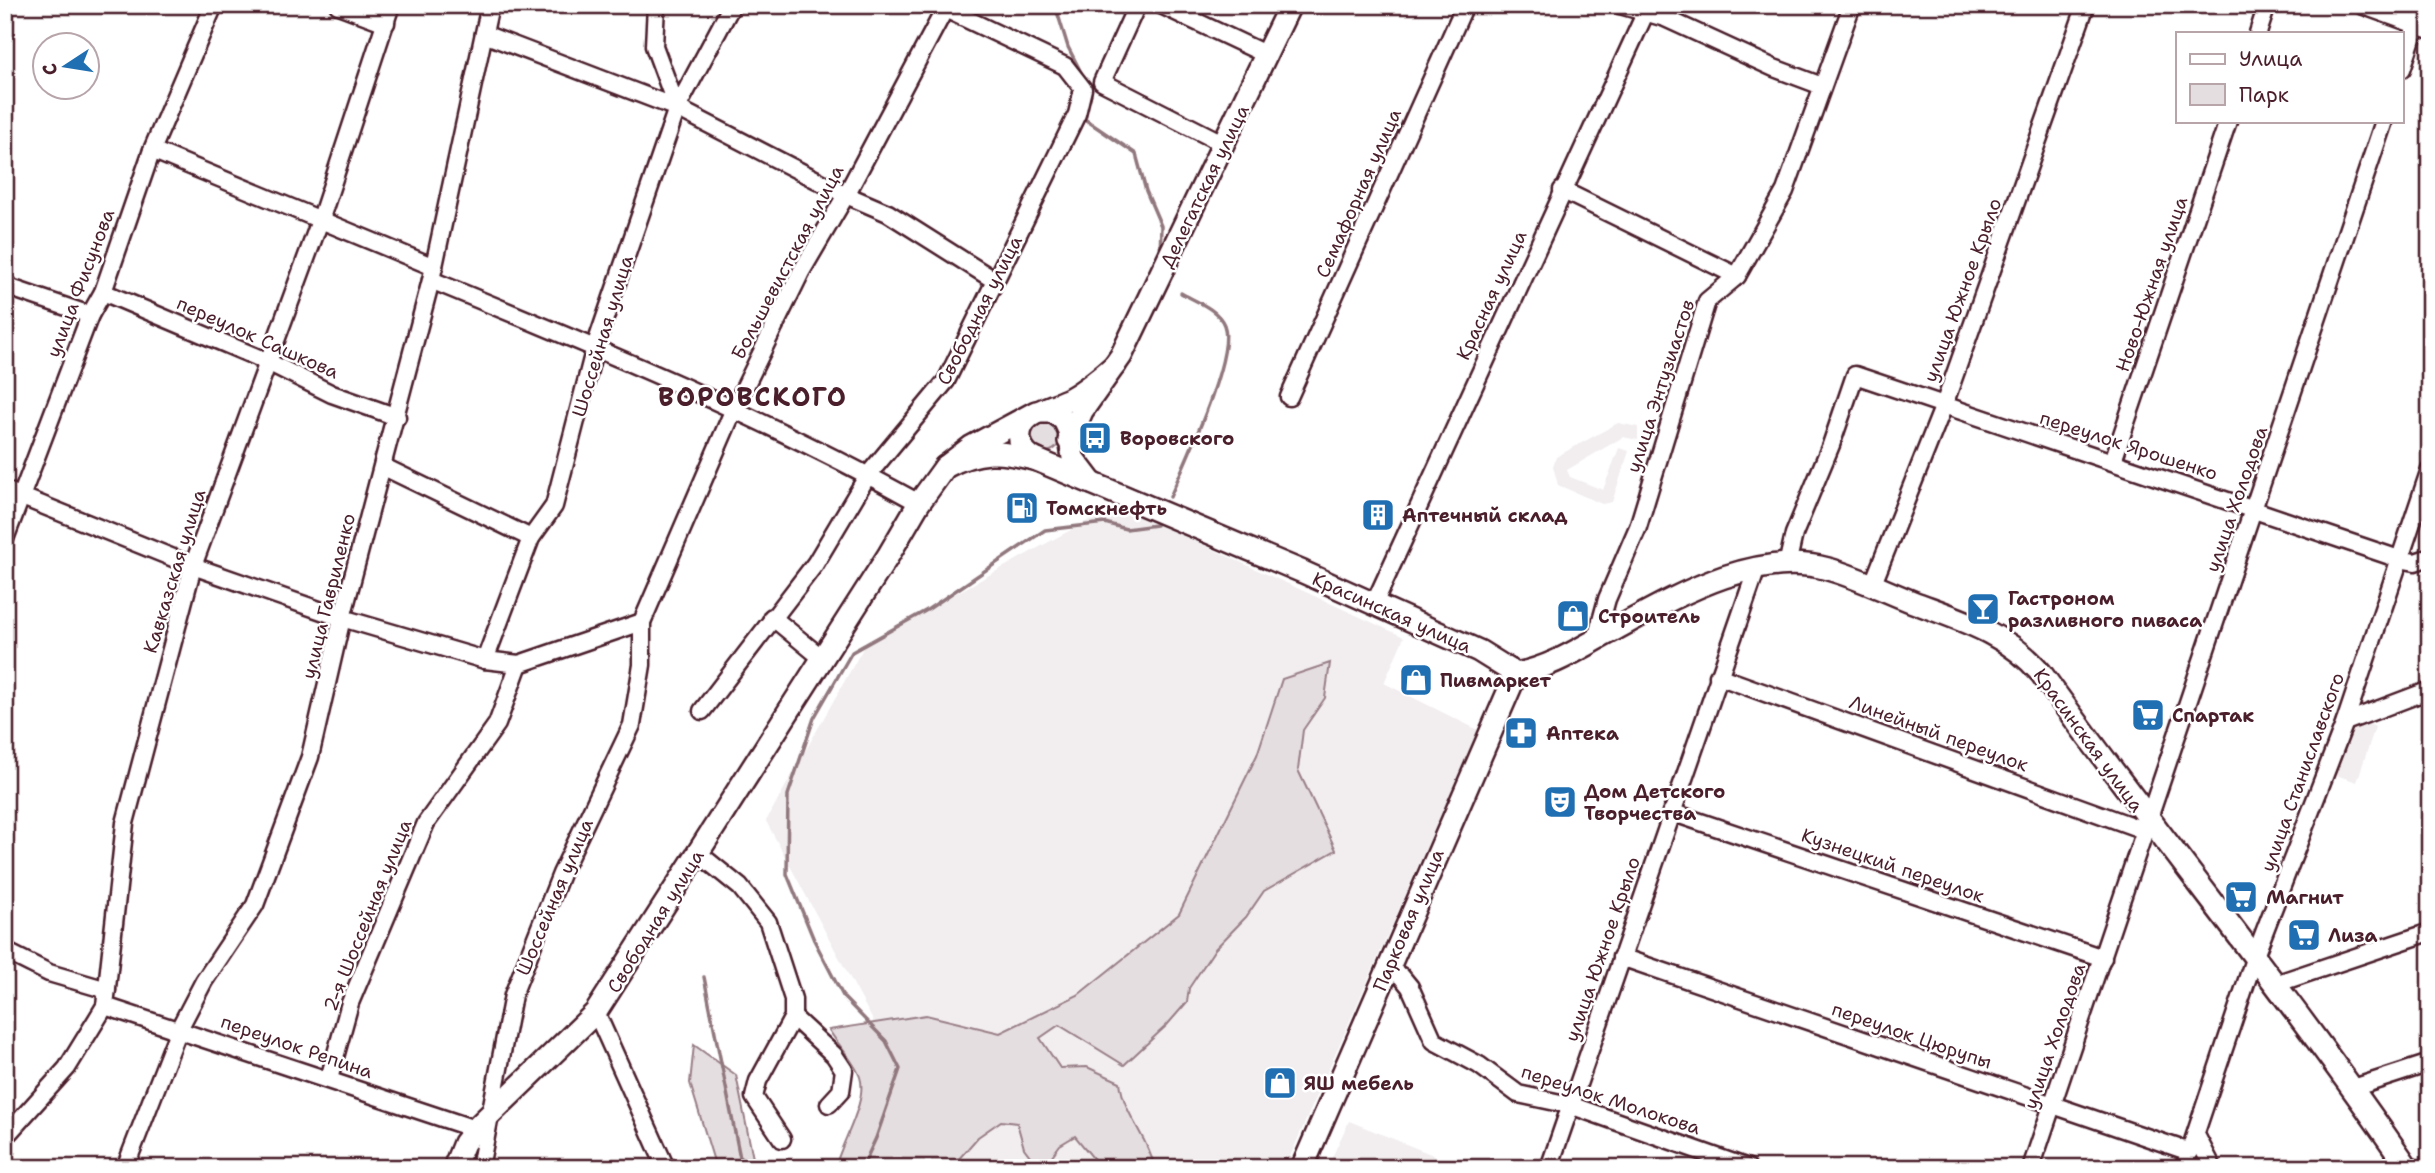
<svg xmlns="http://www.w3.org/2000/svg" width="2435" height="1173" viewBox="0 0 2435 1173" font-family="'Shantell Sans',sans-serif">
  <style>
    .built { fill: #f2eeef }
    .green { fill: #e5dee0; stroke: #987e86; stroke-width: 2 }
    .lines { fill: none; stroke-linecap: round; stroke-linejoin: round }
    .stream { stroke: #91787e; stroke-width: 3.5 }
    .minor-casing { stroke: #4a1f2b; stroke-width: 21 }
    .major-casing { stroke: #4a1f2b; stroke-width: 26 }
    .minor { stroke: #fff; stroke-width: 16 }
    .major { stroke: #fff; stroke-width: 21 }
    .labels { text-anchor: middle; stroke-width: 5; stroke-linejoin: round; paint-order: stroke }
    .street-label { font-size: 19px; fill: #4a1f2b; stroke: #fff }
    .poi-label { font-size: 19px; font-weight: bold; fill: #4a1f2b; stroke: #fff; text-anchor: start }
    .district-label { font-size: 26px; font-weight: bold; letter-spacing: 2px; fill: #4a1f2b; stroke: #fff }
  </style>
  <rect width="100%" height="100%" fill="#fff"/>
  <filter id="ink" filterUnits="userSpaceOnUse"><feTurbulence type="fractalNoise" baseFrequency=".0143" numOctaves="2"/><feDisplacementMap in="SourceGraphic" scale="14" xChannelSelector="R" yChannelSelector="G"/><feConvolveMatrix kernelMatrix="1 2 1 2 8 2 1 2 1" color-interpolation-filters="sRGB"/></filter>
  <g filter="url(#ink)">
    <g class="built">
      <polygon points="1618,423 1638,427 1638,440 1623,437 1567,470 1570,477 1603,490 1619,448 1629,451 1612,502 1602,504 1558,485 1553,466 1556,457"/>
      <polygon points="1116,505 1404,637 1384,683 1478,730 1285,1168 952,1168 766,821 866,643"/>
      <polygon points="2368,723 2375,727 2357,782 2336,775 2355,724"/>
      <polygon points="1349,1121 1465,1168 1327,1168"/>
    </g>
    <g class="green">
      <circle cx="1045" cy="436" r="16"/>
      <path d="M1330,663L1325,698L1303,730L1298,770L1336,850L1264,891L1246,917L1215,949L1189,988L1187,1002L1167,1025L1124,1065L1059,1025L1040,1038L1060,1068L1087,1067L1120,1082C1124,1116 1147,1135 1155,1168H1101L1075,1136L1060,1145L1043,1168H1039L1024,1148L1017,1123L1001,1121L978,1137L951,1168H835C841,1143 868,1101 860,1077C854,1061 838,1045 829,1030L926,1015L1000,1033L1078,995L1179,914L1257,755L1282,679Z"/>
      <polygon points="694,1045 736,1075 755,1168 716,1168 690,1083"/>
    </g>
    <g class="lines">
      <g class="stream">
        <polyline points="1055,5 1068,47 1084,78"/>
        <polyline points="1087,107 1091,93 1089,88"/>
        <polyline points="1083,118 1136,154 1146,191 1161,226 1160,255"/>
        <path d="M1170,497C1184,464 1236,355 1224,325C1218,309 1195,301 1181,293"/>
        <polyline points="704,977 742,1168"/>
        <polyline points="862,1168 876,1138 900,1069 886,1041 844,998 814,940 787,874 788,795 814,718 852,652 927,610 1045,530 1105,523 1126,529 1156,525"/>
      </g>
      <defs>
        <g id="minor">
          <polyline points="338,5 386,23"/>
          <polyline points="656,5 654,46 677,108"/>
          <polyline points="1137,5 1102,82 1224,144"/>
          <polyline points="1161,5 1267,55"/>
          <polyline points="1620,5 1665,18 1774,68 1822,86"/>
          <polyline points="2361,5 2430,30"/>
          <polyline points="2258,33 2267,5"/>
          <polyline points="484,34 677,108 846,195 888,213 994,280"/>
          <polyline points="2402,69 2416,26 2427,5"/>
          <polyline points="152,150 434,267"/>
          <polyline points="1562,190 1737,276"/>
          <path d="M431,280C597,348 762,416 919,503"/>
          <polyline points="5,286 90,315"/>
          <polyline points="103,292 266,361 332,394 397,417"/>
          <polyline points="1289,397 1465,5"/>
          <polyline points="2113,461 2228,121"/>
          <polyline points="384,467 531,538"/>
          <polyline points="5,490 193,566 342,618 485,660 519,664 642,622"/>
          <polyline points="5,539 90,315 103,292 152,150 214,5"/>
          <polyline points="1787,565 1794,534 1831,445 1855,375 2399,559 2415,562 2430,557"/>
          <polyline points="1872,586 1944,405 2086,5"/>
          <polyline points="1374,604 1649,5"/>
          <polyline points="772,617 823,659"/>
          <polyline points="1596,639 1607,599 1638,527 1707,301 1737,276 1785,191 1852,5"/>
          <polyline points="485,660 531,538 554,506 595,347 677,108 732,5"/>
          <polyline points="1718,676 2146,831"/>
          <polyline points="702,711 815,564 868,475 946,381 1077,114 1083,89 1065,66 937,5"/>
          <polyline points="2345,722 2430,690"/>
          <polyline points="1671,812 2103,958"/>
          <polyline points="698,853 740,887 768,922 793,999 793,1017 758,1081 754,1097 782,1139"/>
          <polyline points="5,951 49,973 107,990"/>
          <polyline points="1621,957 2190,1152"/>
          <polyline points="1388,969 1401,976 1410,987 1434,1041 1479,1065 1518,1094 1570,1105 1748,1168"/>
          <polyline points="2275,984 2430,932"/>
          <polyline points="105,1006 475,1129"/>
          <polyline points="596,1012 666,1168"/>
          <polyline points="793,1017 834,1055 844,1070 841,1091 829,1104"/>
          <polyline points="329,1079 350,1003 426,823 497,724 519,664"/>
          <polyline points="2353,1088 2430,1063"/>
          <polyline points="2196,1135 2213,1168"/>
          <polyline points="5,1137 67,1068 105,1006 125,823 193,566 321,218 391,5"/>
          <polyline points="125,1168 179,1029 204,981 255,905 310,757 342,618 431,280 490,5"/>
          <polyline points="480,1168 513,995 561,874 632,725 642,665 642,622 734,409 801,272 846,195 947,5"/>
          <polyline points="1549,1168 1757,568"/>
          <polyline points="2031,1168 2384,121"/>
          <polyline points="2184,1168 2255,956 2345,722 2430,469"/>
        </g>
        <g id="major">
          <polyline points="1069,441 1082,411 1121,356 1290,5"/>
          <path d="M1037,460C1028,456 1022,450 1020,440C1016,412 1053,408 1071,398C1087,389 1101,377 1115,365"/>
          <path d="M945,467C978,449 1002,450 1037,460L1303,572L1479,651L1516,674C1553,667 1580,648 1612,631C1675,597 1755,549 1828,569C1857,577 1885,591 1913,602C1961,620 2007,633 2041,673C2161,840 2292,998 2408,1168"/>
          <polyline points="454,1168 464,1143 475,1129 596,1012 888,556 919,503 945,467 971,447 1036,412 1053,412 1064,420 1069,431 1073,458 1092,483"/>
          <polyline points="1302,1168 1516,674"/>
        </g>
      </defs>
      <use href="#minor" class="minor-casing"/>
      <use href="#major" class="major-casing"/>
      <use href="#minor" class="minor"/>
      <use href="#major" class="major"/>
    </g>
  </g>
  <defs>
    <symbol id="bus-square" viewBox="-11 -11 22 22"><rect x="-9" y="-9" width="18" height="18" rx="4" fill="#1f6fb2" stroke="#fff"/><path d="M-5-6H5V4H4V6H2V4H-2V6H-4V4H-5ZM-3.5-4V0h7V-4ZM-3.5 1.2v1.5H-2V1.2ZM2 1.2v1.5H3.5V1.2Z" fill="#fff"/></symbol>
    <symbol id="fuel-square" viewBox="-11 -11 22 22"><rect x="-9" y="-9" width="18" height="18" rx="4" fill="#1f6fb2" stroke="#fff"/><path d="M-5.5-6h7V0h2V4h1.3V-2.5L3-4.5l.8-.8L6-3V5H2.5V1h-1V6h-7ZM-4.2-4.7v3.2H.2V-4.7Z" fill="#fff"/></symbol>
    <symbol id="building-square" viewBox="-11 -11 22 22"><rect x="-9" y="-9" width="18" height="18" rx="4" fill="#1f6fb2" stroke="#fff"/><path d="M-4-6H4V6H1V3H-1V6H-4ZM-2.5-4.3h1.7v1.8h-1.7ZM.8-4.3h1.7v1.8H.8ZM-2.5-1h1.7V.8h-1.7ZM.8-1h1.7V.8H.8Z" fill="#fff"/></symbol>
    <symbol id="bar-square" viewBox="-11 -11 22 22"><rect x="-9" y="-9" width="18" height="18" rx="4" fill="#1f6fb2" stroke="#fff"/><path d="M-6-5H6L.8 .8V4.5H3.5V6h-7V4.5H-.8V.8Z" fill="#fff"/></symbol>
    <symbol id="shop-square" viewBox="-11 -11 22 22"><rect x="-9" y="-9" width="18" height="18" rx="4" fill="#1f6fb2" stroke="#fff"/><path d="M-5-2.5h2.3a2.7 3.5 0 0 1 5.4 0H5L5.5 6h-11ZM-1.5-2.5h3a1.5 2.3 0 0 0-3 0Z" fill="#fff"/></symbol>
    <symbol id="supermarket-square" viewBox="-11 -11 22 22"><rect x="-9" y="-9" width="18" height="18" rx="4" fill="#1f6fb2" stroke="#fff"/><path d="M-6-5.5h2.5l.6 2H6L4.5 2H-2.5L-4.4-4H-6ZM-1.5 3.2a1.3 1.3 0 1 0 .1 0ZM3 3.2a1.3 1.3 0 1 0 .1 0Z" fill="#fff"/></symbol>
    <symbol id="pharmacy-square" viewBox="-11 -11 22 22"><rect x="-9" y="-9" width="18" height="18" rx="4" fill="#1f6fb2" stroke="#fff"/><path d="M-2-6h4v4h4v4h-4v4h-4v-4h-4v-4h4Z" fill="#fff"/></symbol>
    <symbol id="theatre-square" viewBox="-11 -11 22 22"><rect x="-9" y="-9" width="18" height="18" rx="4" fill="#1f6fb2" stroke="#fff"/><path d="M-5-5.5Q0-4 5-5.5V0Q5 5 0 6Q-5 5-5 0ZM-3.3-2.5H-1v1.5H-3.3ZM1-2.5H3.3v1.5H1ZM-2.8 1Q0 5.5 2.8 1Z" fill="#fff"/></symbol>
  </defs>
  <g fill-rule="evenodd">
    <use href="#bus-square" x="1076" y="419" width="38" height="38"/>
    <use href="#fuel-square" x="1003" y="489" width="38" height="38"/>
    <use href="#building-square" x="1359" y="496" width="38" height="38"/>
    <use href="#bar-square" x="1964" y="590" width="38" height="38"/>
    <use href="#shop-square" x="1554" y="597" width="38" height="38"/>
    <use href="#shop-square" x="1397" y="661" width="38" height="38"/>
    <use href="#supermarket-square" x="2129" y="696" width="38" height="38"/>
    <use href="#pharmacy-square" x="1502" y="714" width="38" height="38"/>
    <use href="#theatre-square" x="1541" y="783" width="38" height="38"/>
    <use href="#supermarket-square" x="2222" y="878" width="38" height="38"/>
    <use href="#supermarket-square" x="2285" y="916" width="38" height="38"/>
    <use href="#shop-square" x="1261" y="1064" width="38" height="38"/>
  </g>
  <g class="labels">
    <g class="street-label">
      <text transform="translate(1204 186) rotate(-64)" y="7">Делегатская улица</text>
      <text transform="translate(1358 193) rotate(-66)" y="7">Семафорная улица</text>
      <text transform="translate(787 262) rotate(-62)" y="7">Большевистская улица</text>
      <text transform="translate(80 283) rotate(-69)" y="7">улица Фисунова</text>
      <text transform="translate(2151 284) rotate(-71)" y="7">Ново-Южная улица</text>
      <text transform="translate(1962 290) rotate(-70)" y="7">улица Южное Крыло</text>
      <text transform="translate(1491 295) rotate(-65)" y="7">Красная улица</text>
      <text transform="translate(979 310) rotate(-63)" y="7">Свободная улица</text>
      <text transform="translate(602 336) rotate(-73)" y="7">Шоссейная улица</text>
      <text transform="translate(258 337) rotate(24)" y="7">переулок Сашкова</text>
      <text transform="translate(1660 386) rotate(-72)" y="7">улица Энтузиастов</text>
      <text transform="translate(2129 445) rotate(18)" y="7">переулок Ярошенко</text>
      <text transform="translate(2236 499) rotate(-71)" y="7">улица Холодова</text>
      <text transform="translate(174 571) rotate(-73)" y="7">Кавказская улица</text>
      <text transform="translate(328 596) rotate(-76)" y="7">улица Гавриленко</text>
      <text transform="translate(1392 612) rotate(24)" y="7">Красинская улица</text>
      <text transform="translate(1939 733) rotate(20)" y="7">Линейный переулок</text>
      <text transform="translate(2089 740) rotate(54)" y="7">Красинская улица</text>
      <text transform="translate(2302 772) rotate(-70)" y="7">улица Станиславского</text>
      <text transform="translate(1893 865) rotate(19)" y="7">Кузнецкий переулок</text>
      <text transform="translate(554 897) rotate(-67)" y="7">Шоссейная улица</text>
      <text transform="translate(367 915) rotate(-68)" y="7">2-я Шоссейная улица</text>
      <text transform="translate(1408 920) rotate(-67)" y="7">Парковая улица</text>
      <text transform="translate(655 921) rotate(-58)" y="7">Свободная улица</text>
      <text transform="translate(1602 949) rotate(-71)" y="7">улица Южное Крыло</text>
      <text transform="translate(1912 1035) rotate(19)" y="7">переулок Цюрупы</text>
      <text transform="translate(2054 1036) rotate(-71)" y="7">улица Холодова</text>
      <text transform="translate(297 1046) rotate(19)" y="7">переулок Репина</text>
      <text transform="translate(1611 1099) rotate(18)" y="7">переулок Молокова</text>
    </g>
    <g class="poi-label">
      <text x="1120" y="445">Воровского</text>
      <text x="1046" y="515">Томскнефть</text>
      <text x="1402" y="522">Аптечный склад</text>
      <text x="2008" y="605">Гастроном<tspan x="2008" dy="22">разливного пиваса</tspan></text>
      <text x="1598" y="623">Строитель</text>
      <text x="1440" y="687">Пивмаркет</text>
      <text x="2172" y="722">Спартак</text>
      <text x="1546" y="740">Аптека</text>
      <text x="1584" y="798">Дом Детского<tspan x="1584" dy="22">Творчества</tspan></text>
      <text x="2266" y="904">Магнит</text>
      <text x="2328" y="942">Лиза</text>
      <text x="1304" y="1090">ЯШ мебель</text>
    </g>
    <g class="district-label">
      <text x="753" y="406">ВОРОВСКОГО</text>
    </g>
  </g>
  <rect width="2435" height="1173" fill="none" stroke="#fff" stroke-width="28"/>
  <rect x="14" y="14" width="2407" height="1145" fill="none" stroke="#4a1f2b" stroke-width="2.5" filter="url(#ink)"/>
  <rect x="2176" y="32" width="228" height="91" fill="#ffffff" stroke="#b7a5aa" stroke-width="2"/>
  <rect x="2190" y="54" width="35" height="10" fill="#ffffff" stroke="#b7a5aa" stroke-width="2"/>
  <text x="2239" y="66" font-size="21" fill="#4a1f2b">Улица</text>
  <rect x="2190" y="84" width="35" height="21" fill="#e5dee0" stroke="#b7a5aa" stroke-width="2"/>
  <text x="2239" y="102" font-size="21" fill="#4a1f2b">Парк</text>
  <g transform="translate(66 66) rotate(258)"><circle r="33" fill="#ffffff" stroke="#b7a5aa" stroke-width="2"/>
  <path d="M0-5L12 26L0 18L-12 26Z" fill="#1f6fb2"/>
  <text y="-10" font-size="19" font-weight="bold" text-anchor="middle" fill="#4a1f2b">С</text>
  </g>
</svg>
